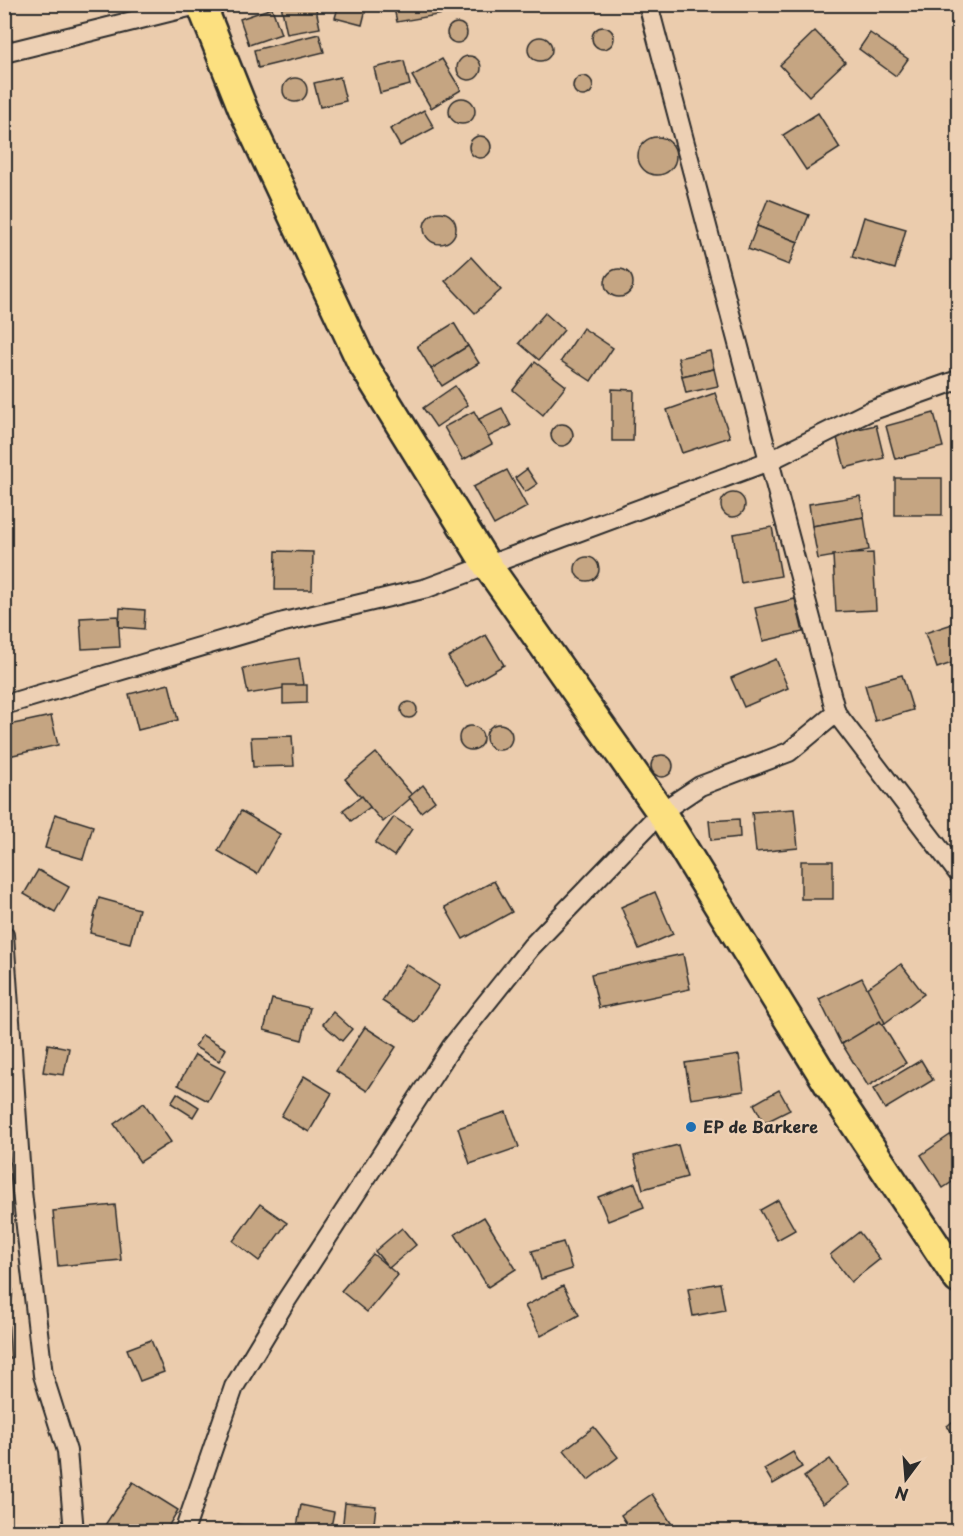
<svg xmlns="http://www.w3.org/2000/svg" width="963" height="1536" viewBox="0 0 963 1536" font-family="'Playpen Sans',sans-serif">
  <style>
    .building { fill: #c5a582; stroke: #2b2b2b; stroke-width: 1.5 }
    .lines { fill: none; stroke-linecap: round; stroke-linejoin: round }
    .minor-casing { stroke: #2b2b2b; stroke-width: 22 }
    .primary-casing { stroke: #2b2b2b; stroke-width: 33 }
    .minor { stroke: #edd0b4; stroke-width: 18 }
    .primary { stroke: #fce080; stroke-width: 28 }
    .poi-dot { fill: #1f6fb2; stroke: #edd0b4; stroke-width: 2 }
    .labels { text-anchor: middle; stroke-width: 5; stroke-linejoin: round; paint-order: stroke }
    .poi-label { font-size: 16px; font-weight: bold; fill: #2b2b2b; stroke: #edd0b4; text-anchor: start }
  </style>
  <rect width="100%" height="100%" fill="#ebccad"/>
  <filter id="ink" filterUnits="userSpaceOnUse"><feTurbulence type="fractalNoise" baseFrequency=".0167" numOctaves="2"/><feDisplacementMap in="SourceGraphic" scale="12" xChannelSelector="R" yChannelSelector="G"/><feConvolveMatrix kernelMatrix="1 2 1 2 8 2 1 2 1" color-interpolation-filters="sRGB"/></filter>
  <g filter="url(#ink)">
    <g class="building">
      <polygon points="315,4 320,28 287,34 281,5"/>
      <polygon points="339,4 350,4 366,9 362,25 335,18"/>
      <polygon points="393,4 447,4 449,13 397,22"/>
      <polygon points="958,5 958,29 953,25 951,19 954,8"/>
      <polygon points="272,8 281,34 249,45 240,19"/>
      <circle cx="457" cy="33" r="10"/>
      <circle cx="603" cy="38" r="11"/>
      <polygon points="815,31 845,62 809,96 780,65"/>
      <polygon points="870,33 908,59 896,76 859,49"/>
      <polygon points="319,34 324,52 258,68 254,50"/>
      <circle cx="540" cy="49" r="12"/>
      <circle cx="469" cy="68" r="12"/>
      <polygon points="442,59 461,90 431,108 412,76"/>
      <polygon points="404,61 410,85 380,93 374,68"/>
      <circle cx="583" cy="86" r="10"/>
      <polygon points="340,77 346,101 320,107 314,83"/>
      <circle cx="295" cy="90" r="12"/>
      <circle cx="462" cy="111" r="13"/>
      <polygon points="424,110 434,128 400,146 390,129"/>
      <polygon points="818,113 840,148 806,170 783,135"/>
      <circle cx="480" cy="147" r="11"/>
      <circle cx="657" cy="156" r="19"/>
      <polygon points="768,199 809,215 798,242 757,226"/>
      <circle cx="440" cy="228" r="16"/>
      <polygon points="864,217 906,229 895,269 852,257"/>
      <polygon points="757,226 798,242 789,265 748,249"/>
      <polygon points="471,257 501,290 475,313 445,281"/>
      <circle cx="619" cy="283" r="14"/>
      <polygon points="545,313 564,330 539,360 519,343"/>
      <polygon points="454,323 468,346 431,369 417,346"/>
      <polygon points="583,328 613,348 591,381 561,361"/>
      <polygon points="468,346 479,363 442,386 431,369"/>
      <polygon points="710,351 714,369 682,376 678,358"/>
      <polygon points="535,362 566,386 543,415 513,390"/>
      <polygon points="714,369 718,386 686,393 682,376"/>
      <polygon points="455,386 468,405 436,427 423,408"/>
      <polygon points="612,389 634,390 633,441 612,441"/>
      <polygon points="715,393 730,437 682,453 667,410"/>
      <polygon points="502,408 511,426 488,437 479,419"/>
      <polygon points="474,411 492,444 463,460 444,427"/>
      <polygon points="934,413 943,447 895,459 886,426"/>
      <circle cx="562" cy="435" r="11"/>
      <polygon points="876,425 884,458 845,468 836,434"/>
      <polygon points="527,469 537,484 525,492 515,478"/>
      <polygon points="507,470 527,507 494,525 473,487"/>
      <rect x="895" y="478" width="47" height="37"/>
      <circle cx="733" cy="505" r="12"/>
      <polygon points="860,496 864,517 812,526 809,504"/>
      <polygon points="864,517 869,550 818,559 812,526"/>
      <polygon points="772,527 781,576 741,583 733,534"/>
      <polygon points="276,551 313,552 312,590 275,590"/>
      <polygon points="873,553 876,610 836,612 833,555"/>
      <circle cx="587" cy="569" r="12"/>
      <polygon points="795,599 803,632 763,641 755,608"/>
      <polygon points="120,608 145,610 144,629 119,627"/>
      <polygon points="118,616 120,647 82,649 80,618"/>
      <polygon points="958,622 958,661 937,668 925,633"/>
      <polygon points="486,635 504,665 466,687 448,657"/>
      <polygon points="299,658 303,685 248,694 243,668"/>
      <polygon points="776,659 788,688 744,707 731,678"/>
      <polygon points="902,675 913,710 875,721 865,685"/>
      <polygon points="169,684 178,720 138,730 129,694"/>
      <polygon points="283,685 307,685 307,703 283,704"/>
      <circle cx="409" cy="710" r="8"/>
      <polygon points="51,716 58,745 4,757 4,726"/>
      <circle cx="499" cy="737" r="13"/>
      <circle cx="471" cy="738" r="12"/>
      <polygon points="292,736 294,766 253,767 251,737"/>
      <polygon points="376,753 413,796 383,822 345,779"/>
      <circle cx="662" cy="766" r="11"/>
      <polygon points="423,785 435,801 421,812 409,797"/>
      <polygon points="362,796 370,807 351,821 343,810"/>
      <polygon points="794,809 798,848 756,852 752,812"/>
      <polygon points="241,811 280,834 257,874 218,851"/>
      <polygon points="55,814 93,826 83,859 45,848"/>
      <polygon points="394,817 412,829 394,856 375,843"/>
      <polygon points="739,819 740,837 711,840 709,821"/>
      <rect x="801" y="861" width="32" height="38"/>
      <polygon points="38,870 69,887 55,912 24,894"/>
      <polygon points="494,881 512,912 463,939 445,907"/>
      <polygon points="655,892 673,934 639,949 621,907"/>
      <polygon points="99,898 139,909 130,943 90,933"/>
      <polygon points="683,954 690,989 599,1008 591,974"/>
      <polygon points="406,964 439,986 415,1022 382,1001"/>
      <polygon points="901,964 924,994 885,1023 862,992"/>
      <polygon points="862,978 885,1023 841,1044 819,999"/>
      <polygon points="272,999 310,1008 302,1040 264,1030"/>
      <polygon points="333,1012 352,1029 342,1041 323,1024"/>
      <polygon points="880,1021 906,1063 868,1086 842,1044"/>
      <polygon points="365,1027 396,1047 367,1091 336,1071"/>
      <polygon points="202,1035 226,1049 219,1061 195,1047"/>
      <polygon points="48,1044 69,1048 64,1075 43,1072"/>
      <polygon points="195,1055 225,1071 208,1101 178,1085"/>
      <polygon points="739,1055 744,1091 691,1099 685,1063"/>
      <polygon points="921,1060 933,1080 885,1109 873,1089"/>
      <polygon points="304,1076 332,1093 309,1132 281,1116"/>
      <polygon points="779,1090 790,1110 764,1123 754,1104"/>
      <polygon points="177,1093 199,1107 193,1117 171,1103"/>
      <polygon points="144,1103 171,1142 140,1162 114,1124"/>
      <polygon points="506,1112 519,1147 470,1164 458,1128"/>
      <polygon points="950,1135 958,1148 958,1178 943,1188 921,1155"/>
      <polygon points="678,1145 687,1177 643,1189 634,1156"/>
      <polygon points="635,1183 644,1207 608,1221 598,1197"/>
      <polygon points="778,1200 795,1230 777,1240 760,1210"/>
      <polygon points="260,1204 287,1223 259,1261 233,1241"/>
      <polygon points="115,1205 121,1260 58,1266 53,1211"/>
      <polygon points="484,1217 516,1269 488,1287 455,1234"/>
      <polygon points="402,1228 416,1245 389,1268 375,1251"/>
      <polygon points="859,1232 880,1259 851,1282 830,1255"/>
      <polygon points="563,1242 572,1269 541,1279 532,1251"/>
      <polygon points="373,1254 398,1275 367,1312 341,1291"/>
      <polygon points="720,1283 725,1310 693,1316 688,1289"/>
      <polygon points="563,1286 579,1315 541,1336 525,1306"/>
      <polygon points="4,1288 13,1290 8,1319 4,1319"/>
      <polygon points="8,1319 11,1359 4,1359 4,1320"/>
      <polygon points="151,1340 164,1372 140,1381 127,1349"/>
      <polygon points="958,1417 958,1440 947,1426"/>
      <polygon points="594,1427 618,1457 588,1480 564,1450"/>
      <polygon points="793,1452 802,1467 773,1484 764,1469"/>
      <polygon points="830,1459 849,1485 823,1504 804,1477"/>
      <polygon points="133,1482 178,1510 165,1532 115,1532 105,1525"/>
      <polygon points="652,1494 677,1532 632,1532 621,1515"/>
      <polygon points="345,1503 376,1506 373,1532 342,1532"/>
      <polygon points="301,1505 334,1512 330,1532 297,1527"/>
      <polygon points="238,1524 263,1532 236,1532"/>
    </g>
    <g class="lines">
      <defs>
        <g id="minor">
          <polyline points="648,4 836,713 958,873"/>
          <polyline points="4,53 201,4"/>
          <polyline points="4,705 284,622 427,588 769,461 870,411 958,380"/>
          <polyline points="4,935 22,1192 43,1375 67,1451 74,1532"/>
          <polyline points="184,1532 234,1387 284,1304 452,1046 531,947 661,812 700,786 789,752 836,713"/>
        </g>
        <polyline id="primary" points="201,4 243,109 361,361 487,565 661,812 829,1085 958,1279"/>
      </defs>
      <use href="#minor" class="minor-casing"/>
      <use href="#primary" class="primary-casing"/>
      <use href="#minor" class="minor"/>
      <use href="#primary" class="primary"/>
    </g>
  </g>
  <circle class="poi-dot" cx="691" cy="1127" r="6"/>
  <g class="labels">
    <g class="poi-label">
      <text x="703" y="1133">EP de Barkere</text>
    </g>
  </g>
  <rect width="963" height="1536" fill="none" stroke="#edd0b4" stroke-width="24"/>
  <rect x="12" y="12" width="939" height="1512" fill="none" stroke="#2b2b2b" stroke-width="2" filter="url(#ink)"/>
  <g transform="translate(906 1479) rotate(196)" stroke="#edd0b4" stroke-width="4.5" paint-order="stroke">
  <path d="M0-4.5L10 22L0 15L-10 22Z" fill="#2b2b2b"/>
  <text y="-9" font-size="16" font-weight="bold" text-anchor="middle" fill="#2b2b2b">N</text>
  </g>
</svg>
